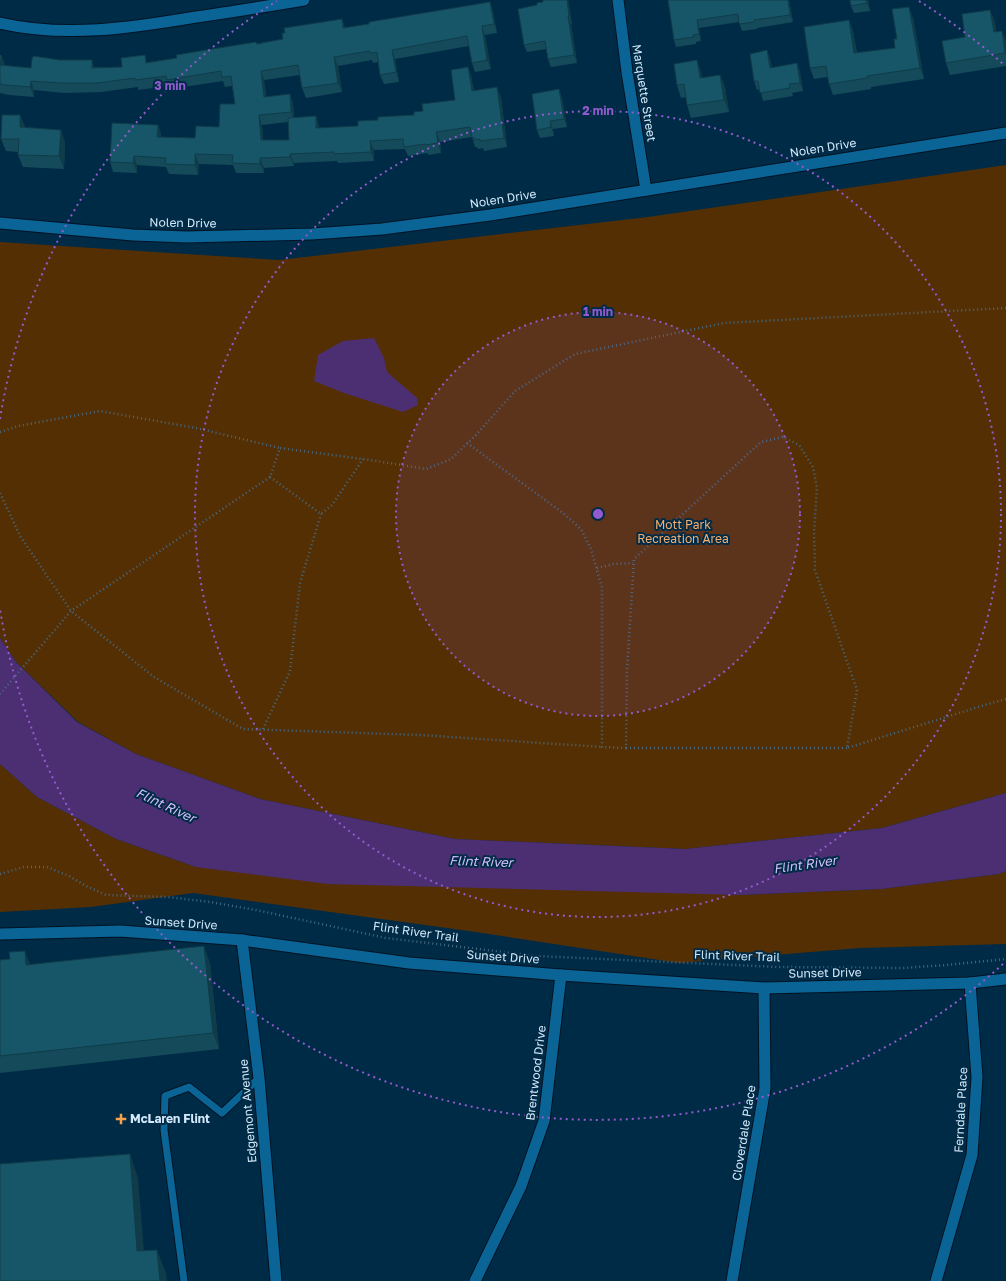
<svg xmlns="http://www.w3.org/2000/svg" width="1006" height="1281" viewBox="0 0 1006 1281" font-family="'Golos Text',sans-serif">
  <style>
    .green { fill: #552f04 }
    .water { fill: #4c2f72 }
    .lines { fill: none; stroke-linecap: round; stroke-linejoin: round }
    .service-casing { stroke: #001323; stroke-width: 9 }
    .minor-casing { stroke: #001323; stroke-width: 13 }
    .tertiary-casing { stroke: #001323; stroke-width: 13 }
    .path { stroke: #456981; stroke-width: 2.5; stroke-dasharray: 1 3; stroke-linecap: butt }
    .service { stroke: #0a6496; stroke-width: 7 }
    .minor { stroke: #0a6496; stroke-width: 11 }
    .tertiary { stroke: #0a6496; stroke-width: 11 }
    .wall { fill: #144a59; fill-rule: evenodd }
    .shaded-wall { fill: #103c49 }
    .building { fill: #175668; stroke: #103c49 }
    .ring { fill: none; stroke: #915bce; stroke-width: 2; stroke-dasharray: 2 4 }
    .poi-dot { fill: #f9a04c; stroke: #002b46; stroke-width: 1.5 }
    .labels { text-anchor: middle; stroke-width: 4; stroke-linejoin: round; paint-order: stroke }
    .street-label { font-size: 12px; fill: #d3e9fa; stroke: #002b46 }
    .park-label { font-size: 12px; fill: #f5ae70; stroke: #002b46 }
    .poi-label { font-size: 12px; font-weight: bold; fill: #d3e9fa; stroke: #002b46; text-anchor: start }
    .water-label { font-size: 13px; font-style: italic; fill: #d5bffb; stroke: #002b46 }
    .centre { fill: #915bce; stroke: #002b46; stroke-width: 2 }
    .ring-label { font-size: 12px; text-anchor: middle; font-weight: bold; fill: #915bce; stroke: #002b46; stroke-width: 4; stroke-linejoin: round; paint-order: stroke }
  </style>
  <rect width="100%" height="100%" fill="#002b46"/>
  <g class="green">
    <polygon points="1006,165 1006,793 882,828 685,849 455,839 260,799 136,754 78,722 16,662 0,638 0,242 279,260 648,217"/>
    <polygon points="0,764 37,797 116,839 196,867 739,895 881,889 999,874 1006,871 1006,944 860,948 679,963 476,932 193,893 91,907 0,912"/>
  </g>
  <g class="water">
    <polygon points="374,338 384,358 387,372 417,398 418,405 403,412 344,393 314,381 318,355 343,341"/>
    <polygon points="0,638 16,662 77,722 136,754 260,799 455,839 685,849 882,828 1006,793 1006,871 999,874 881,889 739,895 328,884 196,867 116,839 37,797 0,764"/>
  </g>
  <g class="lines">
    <defs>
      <polyline id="service" points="184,1281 164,1130 165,1096 189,1087 222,1113 259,1078"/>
      <g id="minor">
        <polyline points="618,0 627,72 646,190"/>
        <path d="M0,23C65,38 131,28 196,17C232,12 268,6 304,0"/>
        <polyline points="0,223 133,235 187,237 312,234 382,229 490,215 1006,133"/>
        <polyline points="242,940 259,1078 276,1281"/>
        <polyline points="475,1281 521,1186 544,1121 561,975"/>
        <polyline points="732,1281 765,1088 764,988"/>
        <polyline points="936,1281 972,1155 977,1077 970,983"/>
      </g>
      <polyline id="tertiary" points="0,934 120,931 242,940 409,963 561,975 764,988 970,983 1006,979"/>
    </defs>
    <use href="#service" class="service-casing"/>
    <use href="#minor" class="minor-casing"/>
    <use href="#tertiary" class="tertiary-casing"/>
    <g class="path">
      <polyline points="0,432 18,426 100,411 196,428 280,448"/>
      <polyline points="467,443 563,513 581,529 591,549 602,588 602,747 626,748 627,670 634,559 761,442 783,437 799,445 813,467 817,488 814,532 815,570 857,690 847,748 988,704 1006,699"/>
      <polyline points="270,477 321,514 332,505 363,459"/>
      <polyline points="0,493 20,536 71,611 154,677 243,729 420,735 602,747"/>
      <polyline points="597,568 614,564 633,563"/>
      <polyline points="0,694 71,611 270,477 280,448 377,461 426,469 451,459 476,435 515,391 575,354 724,323 1006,308"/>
      <polyline points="263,729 290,671 300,583 321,514"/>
      <polyline points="626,748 847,748"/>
      <polyline points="0,874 24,867 47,867 69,876 86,886 106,895 168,897 210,902 256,910 386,938 537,956 778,967 903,968 946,965 1006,959"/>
    </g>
    <use href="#service" class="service"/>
    <use href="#minor" class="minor"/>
    <use href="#tertiary" class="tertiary"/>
  </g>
  <g class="wall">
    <polygon points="568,0 572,24 571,24 577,63 551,67 548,59 546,49 527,52 524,45"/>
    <polygon points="668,0 789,0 793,22 757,28 757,29 742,31 739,22 699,28 701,41 696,42 696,44 676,47 674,40"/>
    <polygon points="868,0 870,11 854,13 851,6"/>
    <path d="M490,2L493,12L497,33L485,35L491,69L475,72L472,63L469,46L395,59L399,82L384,84L380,75L378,62L373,63L372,60L338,66L342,92L306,98L302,88L300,75L264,80L266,97L290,94L293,104L294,118L316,116L319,128L358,126L378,120L414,115L455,100L468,67L471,76L474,91L501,97L507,147L484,151L483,148L478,149L477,147H475L472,137L440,142L441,153L428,155V153L408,156L405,149L374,150V161L338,163L337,161L294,163V166L264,168V173H236L233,165L199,164L198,175L169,174L166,167L137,165V173L113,172L110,162L158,125L161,134V137L195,138L219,127L235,104L232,86L225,87L223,81L170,89L169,86L138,90V87L101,92L64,93L34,90V97L9,95L0,93V55H1L5,65V66L31,68L122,67L148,62L177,58L283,39L342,19L345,28ZM288,122L289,140H263L262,125Z"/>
    <polygon points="990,10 995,22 996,32 1002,31 1006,42 1006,66 950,75 946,63 965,37"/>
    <polygon points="913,18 924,79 871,87 871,89 833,95 829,84 827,77 814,79 810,68 849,20 853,31 857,53 895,48 897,39"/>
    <polygon points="767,50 770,59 772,68 797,63 800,72 803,91 792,93 793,96 763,101 760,89 757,90 754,81"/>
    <polygon points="697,60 701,73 702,78 720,75 725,87 729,112 691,118 687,105 686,97 681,98 677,85"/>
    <polygon points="559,89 562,98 567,127 553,129 554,136 540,138 537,130"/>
    <polygon points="20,115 25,127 65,142 64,169 23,167 18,155 18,152 6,151 1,139"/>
    <polygon points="0,960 30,965 210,963 219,1049 0,1073"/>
  </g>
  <g class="shaded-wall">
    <polygon points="567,0 568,0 572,24 569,16"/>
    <polygon points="788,0 789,0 793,22 790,15"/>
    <polygon points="866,0 868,0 870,11 867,3"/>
    <polygon points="490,2 493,12 497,33 494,24"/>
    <polygon points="909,7 913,18 924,79 920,68"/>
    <polygon points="990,10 995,22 998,45 994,32"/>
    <polygon points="568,16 571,24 577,63 574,55"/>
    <polygon points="342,19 345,28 343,28"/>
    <polygon points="697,20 699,28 701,41 699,34"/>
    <polygon points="849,20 853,31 858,64 854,53"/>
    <polygon points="482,26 485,35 491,69 487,60"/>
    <polygon points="1002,31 1006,42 1006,55 1005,53"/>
    <polygon points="392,50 395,59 399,82 396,72"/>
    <polygon points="767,50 770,59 773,77 770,68"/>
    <polygon points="1,55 5,65 3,75 0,67 0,62"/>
    <polygon points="334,57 338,66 342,92 338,83"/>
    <polygon points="92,60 95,70 92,68"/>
    <polygon points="697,60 701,73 704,91 700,78"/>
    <polygon points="797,63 800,72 803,91 800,83"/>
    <polygon points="468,67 471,76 475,101 472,91"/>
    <polygon points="261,71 264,80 268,106 264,97"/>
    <polygon points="720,75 725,87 729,112 724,100"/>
    <polygon points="31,81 34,90 34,97 30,87"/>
    <polygon points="497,87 501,97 507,147 504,138"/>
    <polygon points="559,89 562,98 567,127 564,119"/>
    <polygon points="290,94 293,104 294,122 291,112"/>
    <polygon points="20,115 25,128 20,127"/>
    <polygon points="259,115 262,125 264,150 261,140"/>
    <polygon points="316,116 319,126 320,137 316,128"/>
    <polygon points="550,121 553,129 554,136 551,127"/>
    <polygon points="158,125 161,134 161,146 157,137"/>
    <polygon points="61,130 65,142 64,169 59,156"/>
    <polygon points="436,132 440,142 441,153 438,143"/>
    <polygon points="370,141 374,150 374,161 371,152"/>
    <polygon points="195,154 199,164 198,175 195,165"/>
    <polygon points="290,154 294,163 294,166 290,157"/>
    <polygon points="134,156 137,165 137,173 133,163"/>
    <polygon points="260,158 264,168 264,173 260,164"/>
    <polygon points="204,946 210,963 219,1049 213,1033"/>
    <polygon points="25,951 31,967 26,965"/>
    <polygon points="130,1154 138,1178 146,1275 137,1251"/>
    <polygon points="157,1250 166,1273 167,1281 160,1281"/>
  </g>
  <g class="building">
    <polygon points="543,0 567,0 569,16 568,16 574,55 548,59 545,41 524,45 518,9 532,6 537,5 537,3 543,2"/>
    <polygon points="668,0 788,0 790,15 754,20 754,22 739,24 738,14 697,20 699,34 693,35 693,37 674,40"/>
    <polygon points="850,0 866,0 867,3 851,6"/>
    <polygon points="490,2 494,24 482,26 487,60 472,63 467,36 392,50 396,72 380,75 377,52 370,53 369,51 334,57 338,83 302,88 298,65 261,71 264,97 290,94 291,112 259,115 261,140 289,140 288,118 316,116 316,128 358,126 358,121 378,120 378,117 414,115 414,112 423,111 422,104 455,100 451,70 468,67 472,91 497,87 504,138 480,141 480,139 474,140 474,137 472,138 470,127 436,132 438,143 425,145 425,144 404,147 403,139 370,141 371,152 334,154 334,152 290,154 290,157 260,158 260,164 232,163 233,155 195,154 195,165 165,164 166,158 134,156 133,163 110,162 112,123 158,125 157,137 195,138 196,126 219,127 220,104 235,104 231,76 222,77 221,71 167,80 166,76 135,80 135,78 97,83 61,83 31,81 30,87 5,85 0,84 0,65 31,68 32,58 33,58 33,56 60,60 92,60 92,68 122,67 121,58 145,55 146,63 177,58 176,55 206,50 256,42 257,44 283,39 282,33 285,33 284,28 342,19 343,28 369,24 369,22"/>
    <polygon points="909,7 920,68 867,76 867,78 829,84 826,66 810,68 804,27 849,20 854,53 895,48 894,39 897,39 892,9"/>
    <polygon points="990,10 994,32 1002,31 1005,53 946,63 942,41 965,37 962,14"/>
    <polygon points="767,50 770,68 797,63 800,83 789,84 790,88 760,93 758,81 754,81 750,54"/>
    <polygon points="697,60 700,78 720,75 724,100 687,105 684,84 677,85 674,64"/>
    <polygon points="559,89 564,119 550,121 551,127 537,130 532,94"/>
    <polygon points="2,115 20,115 20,127 61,130 59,156 18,155 19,139 1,139"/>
    <polygon points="204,946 213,1033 0,1056 0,960 10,959 9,952 25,951 26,965"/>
    <polygon points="130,1154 137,1251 157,1250 160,1281 0,1281 0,1164"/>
  </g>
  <circle cx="598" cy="514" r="202" fill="#915bce" fill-opacity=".12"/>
  <g class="ring">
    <circle cx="598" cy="514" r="202"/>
    <circle cx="598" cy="514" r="403"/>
    <path d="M1003 964A605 605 0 0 1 0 609M0 419A605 605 0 0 1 277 1M919 1A605 605 0 0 1 1003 64"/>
  </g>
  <path class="poi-dot" d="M119 1113h4v4h4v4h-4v4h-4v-4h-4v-4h4z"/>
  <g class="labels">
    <g class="street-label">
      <text transform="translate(644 93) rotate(81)" y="4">Marquette Street</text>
      <text transform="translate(823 148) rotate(-9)" y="4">Nolen Drive</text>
      <text transform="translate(503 199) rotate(-9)" y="4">Nolen Drive</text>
      <text transform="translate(183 223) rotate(1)" y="4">Nolen Drive</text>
      <text transform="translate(181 923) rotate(4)" y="4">Sunset Drive</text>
      <text transform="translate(416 932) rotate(8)" y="4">Flint River Trail</text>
      <text transform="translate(737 956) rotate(2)" y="4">Flint River Trail</text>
      <text transform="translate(503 957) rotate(4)" y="4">Sunset Drive</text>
      <text transform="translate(825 973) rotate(-1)" y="4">Sunset Drive</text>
      <text transform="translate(536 1073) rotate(-83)" y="4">Brentwood Drive</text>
      <text transform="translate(961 1110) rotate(-87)" y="4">Ferndale Place</text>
      <text transform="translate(248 1111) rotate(-95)" y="4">Edgemont Avenue</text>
      <text transform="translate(744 1133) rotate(-81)" y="4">Cloverdale Place</text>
    </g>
    <g class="park-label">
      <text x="683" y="529">Mott Park<tspan x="683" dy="14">Recreation Area</tspan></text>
    </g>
    <g class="poi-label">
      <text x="130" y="1123">McLaren Flint</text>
    </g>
    <g class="water-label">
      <text transform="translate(166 805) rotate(25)" y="5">Flint River</text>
      <text transform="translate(481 861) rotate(2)" y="5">Flint River</text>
      <text transform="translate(805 864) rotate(-8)" y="5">Flint River</text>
    </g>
  </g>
  <circle cx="598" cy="514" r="6" class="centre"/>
  <g class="ring-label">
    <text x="170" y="90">3 min</text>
    <text x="598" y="115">2 min</text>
    <text x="598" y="316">1 min</text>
  </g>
</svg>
